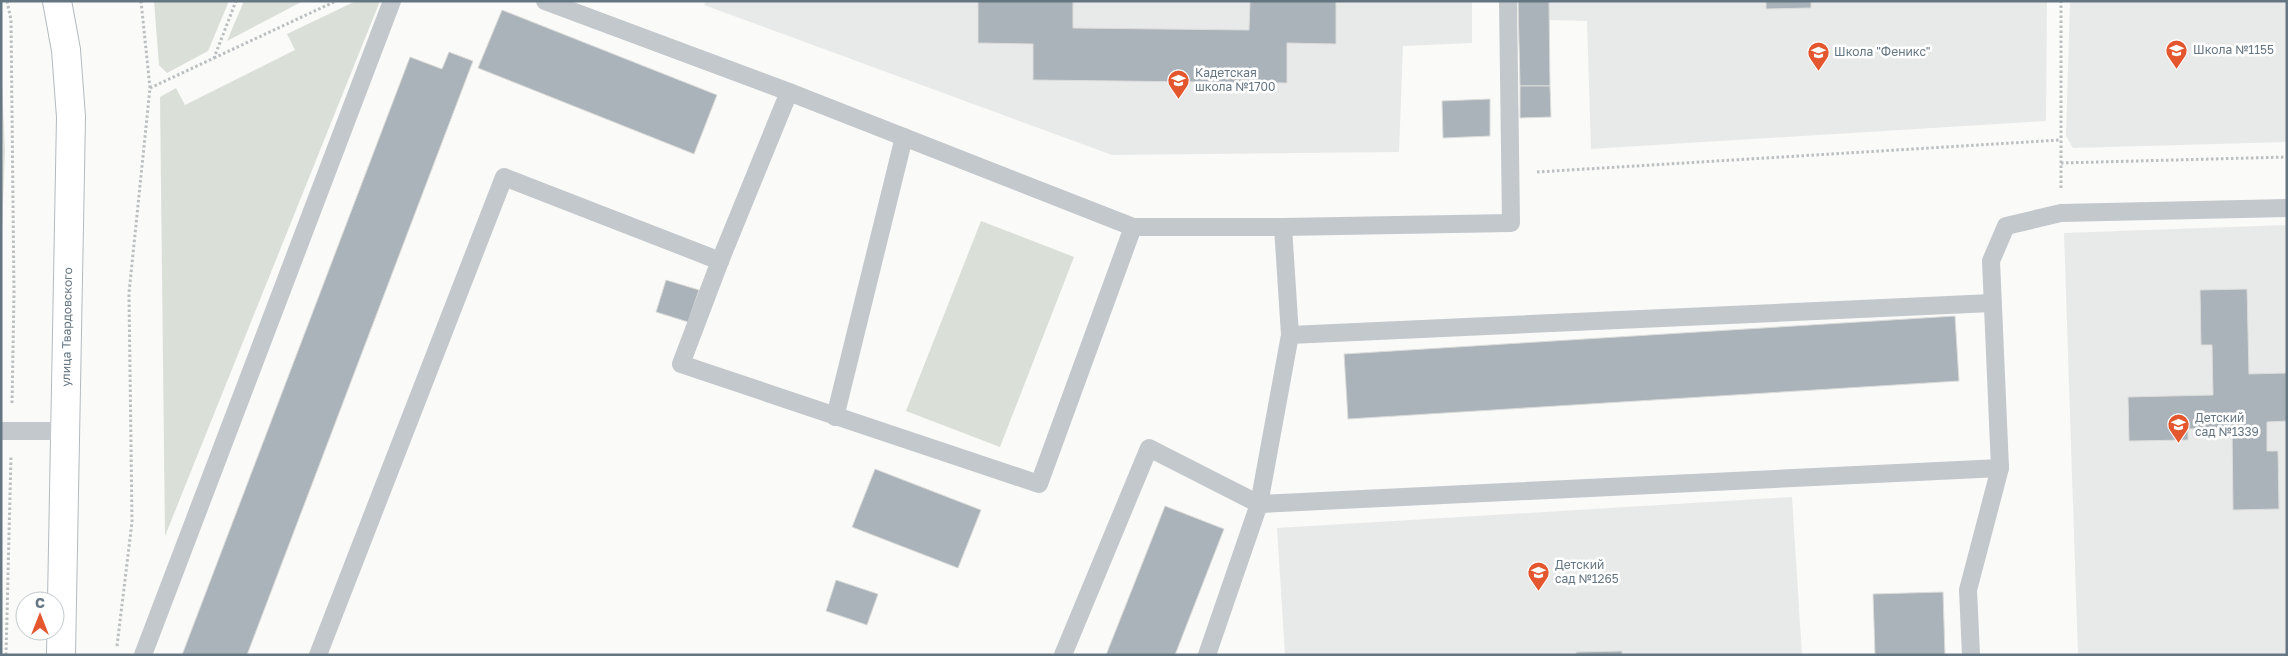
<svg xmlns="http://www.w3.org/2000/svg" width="2288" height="656" viewBox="0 0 2288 656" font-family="'Golos Text',sans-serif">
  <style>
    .built { fill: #e8e9e9 }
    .green { fill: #dadfd7 }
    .building { fill: #aab3b9; stroke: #dcdcda }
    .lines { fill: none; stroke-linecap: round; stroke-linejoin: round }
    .secondary-casing { stroke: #b3babf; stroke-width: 30 }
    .path { stroke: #bbbfc2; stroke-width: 3; stroke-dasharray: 2.5 2.5; stroke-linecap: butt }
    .service { stroke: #c3c8cc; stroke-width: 18 }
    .secondary { stroke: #fff; stroke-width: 28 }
    .labels { text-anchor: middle; stroke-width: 5; stroke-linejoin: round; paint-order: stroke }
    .poi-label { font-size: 12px; fill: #657683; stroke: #fff; text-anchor: start }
    .street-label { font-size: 12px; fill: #657683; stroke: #fff }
  </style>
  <rect width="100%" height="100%" fill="#fafaf8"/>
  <g class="built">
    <polygon points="706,1 1472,1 1472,43 1403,46 1399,152 1112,155 704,5"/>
    <polygon points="1549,1 2047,1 2046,121 1591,149 1587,21 1549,20"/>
    <polygon points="2070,1 2287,1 2287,142 2073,148 2066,136"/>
    <polygon points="2287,225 2287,655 2078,655 2064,233"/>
    <polygon points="1792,497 1802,655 1285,655 1277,528"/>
  </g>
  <g class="green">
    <polygon points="154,1 229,1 208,51 167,73 159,65"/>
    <polygon points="244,1 303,1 227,41"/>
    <polygon points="356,1 380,1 165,536 160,97 176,88 185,105 295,50 287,34"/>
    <polygon points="1,61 5,151 1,256"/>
    <polygon points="981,221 1074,257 1000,447 906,411"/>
  </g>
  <g class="building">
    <polygon points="978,1 1073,1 1073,28 1249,30 1250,1 1336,1 1336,44 1287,43 1287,83 1033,80 1033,44 978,43"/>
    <polygon points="1518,1 1549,1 1550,86 1520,86"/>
    <polygon points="1766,1 1811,1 1811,8 1766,9"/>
    <polygon points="502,10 717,95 694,154 478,68"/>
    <polygon points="449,52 473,61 247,655 182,655 410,57 442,69"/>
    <polygon points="1520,86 1550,86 1551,117 1520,118"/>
    <polygon points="1490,99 1490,136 1443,138 1442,101"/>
    <polygon points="666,280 699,290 688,322 656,312"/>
    <polygon points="2247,289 2249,374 2287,373 2287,421 2267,422 2267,451 2278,451 2279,509 2233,510 2232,428 2188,429 2188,440 2129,441 2128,397 2213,395 2212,345 2201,345 2200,290"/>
    <polygon points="1955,316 1959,381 1348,419 1344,354"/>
    <polygon points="875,469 981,510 958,568 852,527"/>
    <polygon points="1165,506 1224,529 1175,655 1106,655"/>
    <polygon points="836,580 878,594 867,625 826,611"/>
    <polygon points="1943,592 1945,655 1875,655 1873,594"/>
    <polygon points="1622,651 1622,655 1576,655 1576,652"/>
  </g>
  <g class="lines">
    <defs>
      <polyline id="secondary" points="57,1 66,50 71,117 61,655"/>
    </defs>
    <use href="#secondary" class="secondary-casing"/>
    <g class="path">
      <polyline points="7,1 11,20 14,293 12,405"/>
      <polyline points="214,58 336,1"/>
      <polyline points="150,88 214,58 236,1"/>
      <polyline points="2061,163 2287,157"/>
      <polyline points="1537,172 2060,140"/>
      <polyline points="2061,188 2061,1"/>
      <polyline points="117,646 132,522 129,293 150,88 141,1"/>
      <polyline points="6,655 11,456"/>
    </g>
    <g class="service">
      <polyline points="545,1 789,92 1133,227 1283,227 1290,335 1992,303"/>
      <polyline points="1283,227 1511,223 1508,1"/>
      <polyline points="720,261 681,364 1039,484 1133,227"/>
      <polyline points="1290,335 1259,504 2000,468"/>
      <polyline points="835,417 904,137"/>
      <polyline points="1,431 65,431"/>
      <polyline points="143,655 392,1"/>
      <polyline points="318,655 504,177 720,261 789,92"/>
      <polyline points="1063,655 1149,448 1259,504 1207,655"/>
      <polyline points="1971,655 1968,590 2000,468 1991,261 2006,226 2061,213 2287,208"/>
    </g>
    <use href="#secondary" class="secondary"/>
  </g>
  <defs>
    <symbol id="school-pin" viewBox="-11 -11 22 30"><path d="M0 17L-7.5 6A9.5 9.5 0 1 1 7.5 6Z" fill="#e4572e" stroke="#fff"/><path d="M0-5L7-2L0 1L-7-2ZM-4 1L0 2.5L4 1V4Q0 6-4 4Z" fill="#fff"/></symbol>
  </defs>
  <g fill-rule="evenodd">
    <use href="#school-pin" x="2164" y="38" width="25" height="34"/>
    <use href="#school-pin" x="1806" y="40" width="25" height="34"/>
    <use href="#school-pin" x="1166" y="68" width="25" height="34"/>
    <use href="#school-pin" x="2166" y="412" width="25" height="34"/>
    <use href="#school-pin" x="1526" y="560" width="25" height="34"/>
  </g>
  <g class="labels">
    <g class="poi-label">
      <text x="2193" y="54">Школа №1155</text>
      <text x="1834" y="56">Школа "Феникс"</text>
      <text x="1195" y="77">Кадетская<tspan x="1195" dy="14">школа №1700</tspan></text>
      <text x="2195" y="422">Детский<tspan x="2195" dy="14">сад №1339</tspan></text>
      <text x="1555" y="569">Детский<tspan x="1555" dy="14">сад №1265</tspan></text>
    </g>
    <g class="street-label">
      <text transform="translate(67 327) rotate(-89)" y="4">улица Твардовского</text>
    </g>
  </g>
  <rect width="2288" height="656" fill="none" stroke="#657683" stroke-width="5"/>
  <g transform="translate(40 616)"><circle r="24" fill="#ffffff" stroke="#c1c8cd"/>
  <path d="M0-4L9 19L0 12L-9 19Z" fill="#e4572e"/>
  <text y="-8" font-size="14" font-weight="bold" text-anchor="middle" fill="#657683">С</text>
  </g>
</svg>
